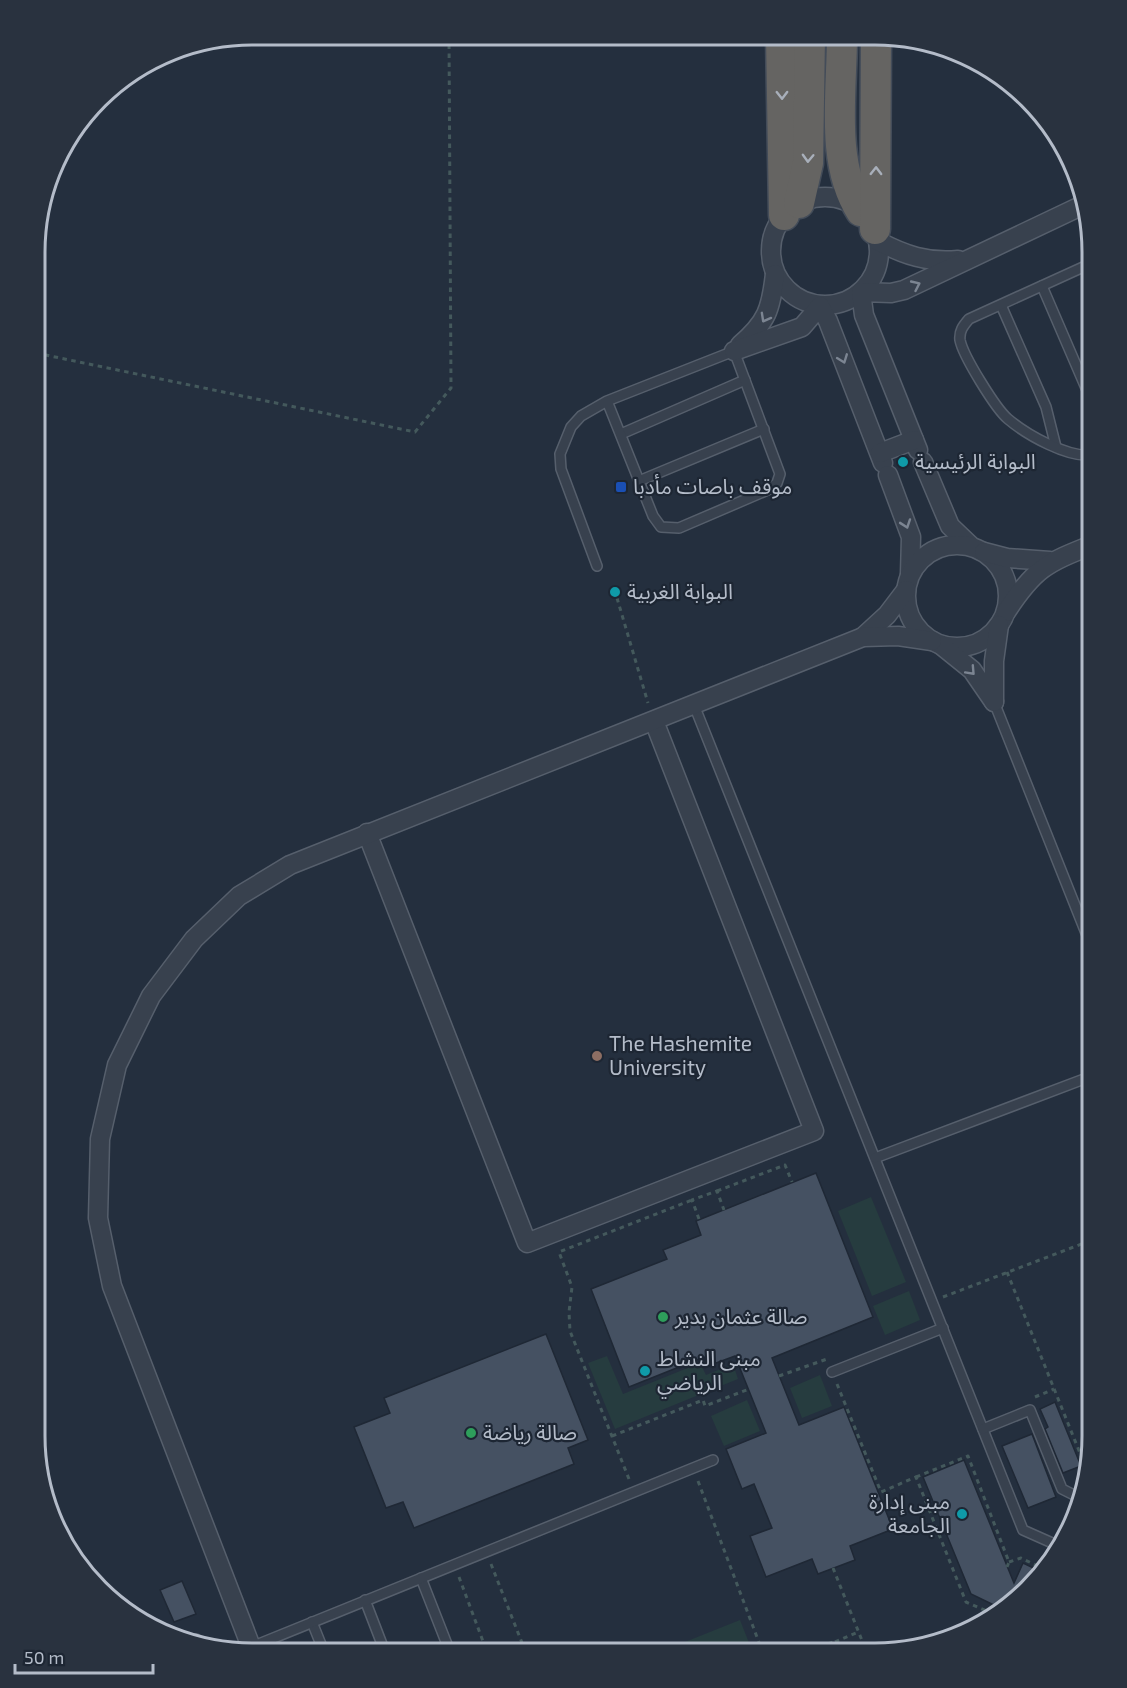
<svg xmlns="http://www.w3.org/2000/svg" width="1127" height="1688" viewBox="0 0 1127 1688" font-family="'Exo 2','Noto Sans Arabic',sans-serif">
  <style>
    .green { fill: #263c3f }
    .building { fill: #455162; stroke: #1f2835; stroke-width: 1.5 }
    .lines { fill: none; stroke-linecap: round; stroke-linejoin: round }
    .service-casing { stroke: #565f6c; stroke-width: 12 }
    .minor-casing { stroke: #565f6c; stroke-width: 21 }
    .trunk-casing { stroke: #434c59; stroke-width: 33 }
    .path { stroke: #44595c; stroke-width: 3; stroke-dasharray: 4.5 4.5; stroke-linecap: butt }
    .service { stroke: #38414e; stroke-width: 9 }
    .minor { stroke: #38414e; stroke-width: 18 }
    .trunk { stroke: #656462; stroke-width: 30 }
    .oneway { stroke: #a8afba }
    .oneway2 { stroke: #7c8592 }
    .culture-dot { fill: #0f9aa8; stroke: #1d2633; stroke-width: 2 }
    .transit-dot { fill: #1a4fb4; stroke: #1d2633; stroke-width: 2 }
    .education-dot { fill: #8d6e63; stroke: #1d2633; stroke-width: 2 }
    .leisure-dot { fill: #2e9e5b; stroke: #1d2633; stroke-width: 2 }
    .labels { text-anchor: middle; stroke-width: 4.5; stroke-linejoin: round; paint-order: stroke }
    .poi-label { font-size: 21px; fill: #b4bcc9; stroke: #1d2633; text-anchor: start }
    .rim { fill: none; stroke: #b4bcc9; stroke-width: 3 }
  </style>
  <rect width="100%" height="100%" fill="#242f3e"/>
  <g class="green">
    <polygon points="871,1197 906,1282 872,1296 838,1211"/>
    <polygon points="909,1291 920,1320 885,1335 873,1306"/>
    <polygon points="607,1356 623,1394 700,1363 706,1375 733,1364 738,1379 615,1429 588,1363"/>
    <polygon points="820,1375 832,1406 802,1418 790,1388"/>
    <polygon points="747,1400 760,1431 724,1446 711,1416"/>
    <polygon points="740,1620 753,1653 683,1653 680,1644"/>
  </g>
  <g class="building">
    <polygon points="816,1173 873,1317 772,1358 799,1425 844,1407 893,1529 850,1546 855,1560 818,1574 812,1559 766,1577 750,1536 772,1528 754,1484 742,1489 726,1449 766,1433 735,1356 708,1366 704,1357 629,1387 591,1289 667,1259 663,1250 701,1235 696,1221"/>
    <polygon points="546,1334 588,1440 568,1448 574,1464 414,1528 403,1502 386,1508 354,1427 390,1413 384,1398"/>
    <polygon points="1055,1402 1081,1466 1063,1473 1045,1429 1048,1427 1040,1409"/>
    <polygon points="1032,1434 1056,1497 1028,1508 1002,1446"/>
    <polygon points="964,1460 1014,1583 1023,1563 1042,1572 1001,1612 1002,1609 971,1594 923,1477"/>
    <polygon points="182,1581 196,1614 174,1622 160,1590"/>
  </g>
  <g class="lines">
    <defs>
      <g id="service">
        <polyline points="1087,266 1092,278"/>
        <polyline points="1042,286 1092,402"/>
        <polyline points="1001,305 1046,407 1056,447"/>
        <polyline points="621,434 745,380"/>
        <path d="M1092,455C1068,458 1027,435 1008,419C996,409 963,356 960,340C959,331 963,326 969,319L1092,263"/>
        <polyline points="639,481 764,429"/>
        <polyline points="597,566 561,469 560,454 571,427 581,416 607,401 734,351 780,474 777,483 770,489 679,528 661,527 653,516 607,401"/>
        <polyline points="994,702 1092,948"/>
        <polyline points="694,705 1023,1530 1059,1546"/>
        <polyline points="875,1158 1092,1076"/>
        <polyline points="832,1372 943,1328"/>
        <polyline points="983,1429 1030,1410 1062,1489 1076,1496"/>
        <polyline points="421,1578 450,1652"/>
        <polyline points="365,1600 385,1652"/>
        <polyline points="312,1622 324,1652"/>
        <polyline points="196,1639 197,1640"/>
        <polyline points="239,1652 713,1460"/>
      </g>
      <g id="minor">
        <circle cx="825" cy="251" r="54"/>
        <path d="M878,241C904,255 928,263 958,260"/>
        <path d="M740,345C767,322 771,309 775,274"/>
        <polyline points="734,351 802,327 820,306 828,321 883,463"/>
        <polyline points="918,450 864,315 861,292 891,293 904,290 1083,205"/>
        <polyline points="880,453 914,440"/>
        <polyline points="923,462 950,526 971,546"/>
        <polyline points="888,475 911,537 910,574"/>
        <circle cx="957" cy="596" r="51"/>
        <polyline points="984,552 1007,558 1050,561"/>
        <path d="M1006,612C1034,569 1046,563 1092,545"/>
        <polyline points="863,637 887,615 906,590"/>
        <polyline points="941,645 972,670 994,702"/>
        <polyline points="994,702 994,661 999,625"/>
        <polyline points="367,833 527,1243 814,1131 654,721"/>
        <polyline points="253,1652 112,1286 98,1218 100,1139 117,1065 151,996 194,939 239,896 290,865 863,637 898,636 932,641"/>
      </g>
      <g id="trunk">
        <polyline points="781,36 784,215"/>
        <path d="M842,36C842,92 830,163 861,211"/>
        <polyline points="799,203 808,163 810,36"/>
        <polyline points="875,229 876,36"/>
      </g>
    </defs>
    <use href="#service" class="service-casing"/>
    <use href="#minor" class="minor-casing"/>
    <use href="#trunk" class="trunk-casing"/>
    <g class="path">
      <polyline points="36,353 415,432 451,388 449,35"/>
      <polyline points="617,598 648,703"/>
      <polyline points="717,1191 785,1165 792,1182"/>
      <polyline points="699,1219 692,1200 717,1191 724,1210"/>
      <polyline points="1007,1272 1086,1468"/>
      <polyline points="943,1297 1092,1240"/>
      <polyline points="779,1376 827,1359"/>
      <polyline points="837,1384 881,1492 916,1477 966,1602 989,1612 992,1604"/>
      <polyline points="1035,1397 1054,1389"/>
      <polyline points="612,1436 703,1400 705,1406 749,1389"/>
      <polyline points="916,1477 968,1456 1009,1562 1007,1567"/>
      <polyline points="629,1479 570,1331 569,1312 572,1287 559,1252 692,1200"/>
      <polyline points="698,1481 763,1653"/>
      <polyline points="1009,1562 1021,1558 1044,1569"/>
      <polyline points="491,1564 526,1653"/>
      <polyline points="833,1568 867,1653"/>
      <polyline points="459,1577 487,1652"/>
      <polyline points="985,1622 989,1612 996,1615"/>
      <polyline points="835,1642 858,1632"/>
      <polyline points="803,1653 833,1642 861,1653"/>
    </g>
    <use href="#service" class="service"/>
    <use href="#minor" class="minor"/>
    <use href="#trunk" class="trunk"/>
  </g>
  <defs><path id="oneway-chevron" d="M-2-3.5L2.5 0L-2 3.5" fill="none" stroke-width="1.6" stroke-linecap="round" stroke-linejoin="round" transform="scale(1.5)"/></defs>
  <g class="oneway">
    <use href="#oneway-chevron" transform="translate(782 95) rotate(89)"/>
    <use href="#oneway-chevron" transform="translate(808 158) rotate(92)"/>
    <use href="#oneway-chevron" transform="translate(876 171) rotate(-89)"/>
  </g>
  <g class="oneway2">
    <use href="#oneway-chevron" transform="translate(916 285) rotate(-25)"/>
    <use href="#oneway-chevron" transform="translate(765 318) rotate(119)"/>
    <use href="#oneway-chevron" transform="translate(843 359) rotate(69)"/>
    <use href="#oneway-chevron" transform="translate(906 524) rotate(71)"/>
    <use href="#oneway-chevron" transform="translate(971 671) rotate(47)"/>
  </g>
  <g class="culture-dot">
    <circle cx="903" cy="462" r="6"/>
    <circle cx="615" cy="592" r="6"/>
    <circle cx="645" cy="1371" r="6"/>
    <circle cx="962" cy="1514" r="6"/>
  </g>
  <rect class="transit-dot" x="615" y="481" width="12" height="12" rx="3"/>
  <circle class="education-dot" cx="597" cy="1056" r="6"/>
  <g class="leisure-dot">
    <circle cx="663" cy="1317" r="6"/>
    <circle cx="471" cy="1433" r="6"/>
  </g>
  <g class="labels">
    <g class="poi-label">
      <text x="915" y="469">البوابة الرئيسية</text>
      <text x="633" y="494">موقف باصات مأدبا</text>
      <text x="627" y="599">البوابة الغربية</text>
      <text x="609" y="1051">The Hashemite<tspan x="609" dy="24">University</tspan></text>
      <text x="675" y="1324">صالة عثمان بدير</text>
      <text x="657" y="1366">مبنى النشاط<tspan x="657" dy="24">الرياضي</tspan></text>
      <text x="483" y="1440">صالة رياضة</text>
      <text x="950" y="1509" text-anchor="end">مبنى إدارة<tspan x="950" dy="24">الجامعة</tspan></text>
    </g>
  </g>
  <path d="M0 0H1127V1688H0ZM252 45H875A207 207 0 0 1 1082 252V1436A207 207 0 0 1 875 1643H252A207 207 0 0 1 45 1436V252A207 207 0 0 1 252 45Z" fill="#29323f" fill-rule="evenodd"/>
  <path class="rim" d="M252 45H875A207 207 0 0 1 1082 252V1436A207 207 0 0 1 875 1643H252A207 207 0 0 1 45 1436V252A207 207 0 0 1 252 45Z"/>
  <path d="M15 1664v9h138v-9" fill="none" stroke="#b4bcc9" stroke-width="3"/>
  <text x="24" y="1664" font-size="18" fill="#b4bcc9" stroke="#1d2633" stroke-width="4.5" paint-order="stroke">50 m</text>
</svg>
